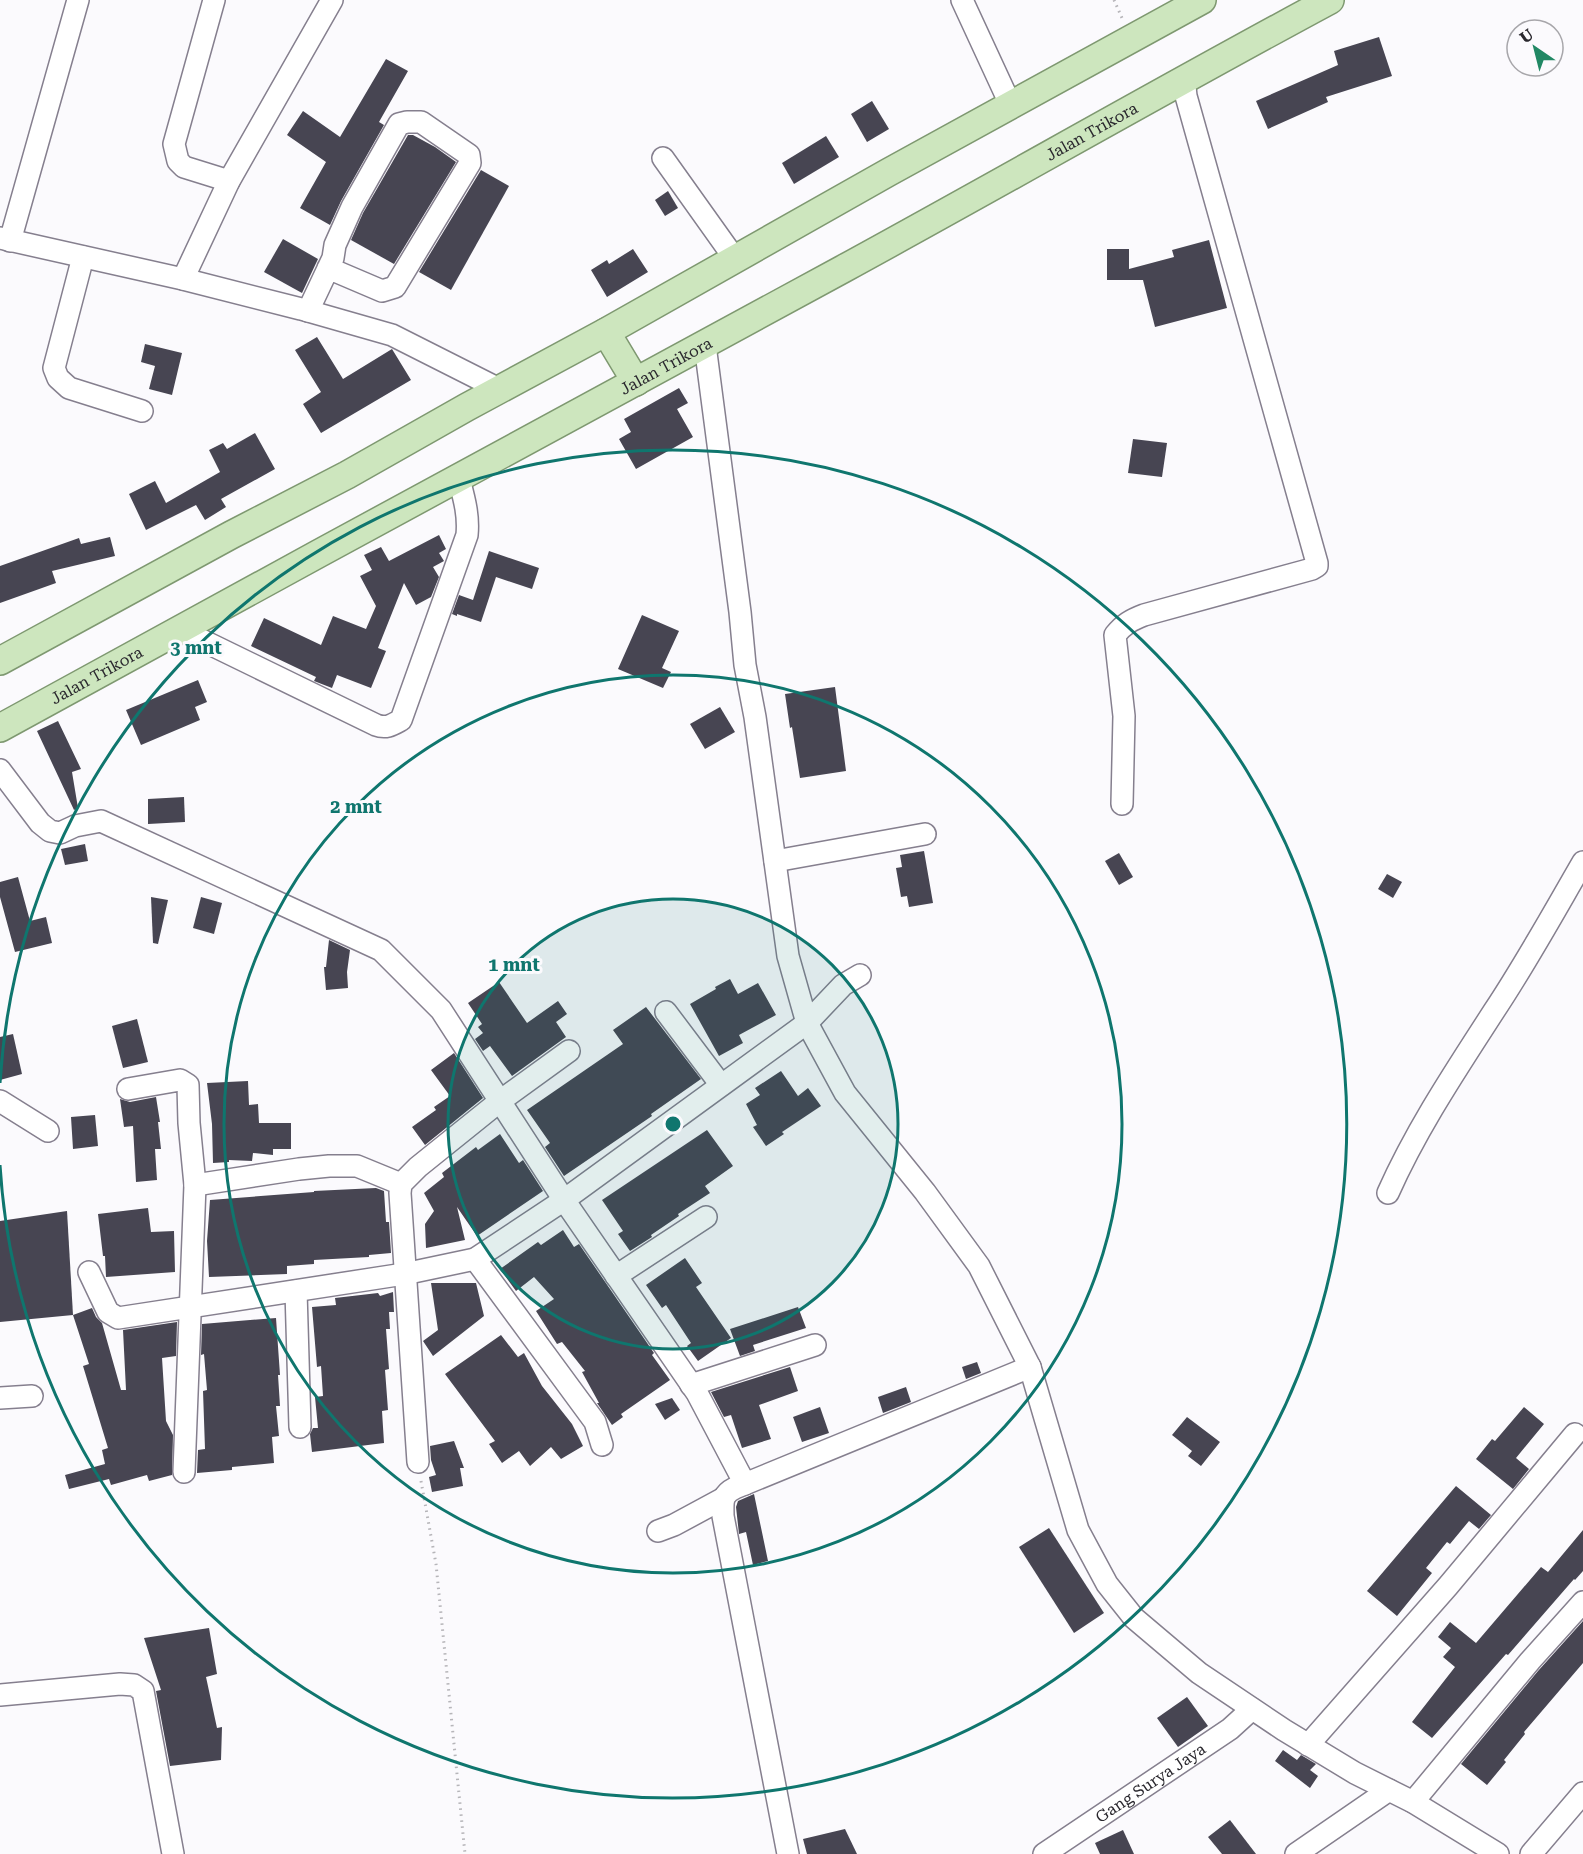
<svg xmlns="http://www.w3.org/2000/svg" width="1583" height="1854" viewBox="0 0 1583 1854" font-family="'Roboto Serif',serif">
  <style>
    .building { fill: #474552 }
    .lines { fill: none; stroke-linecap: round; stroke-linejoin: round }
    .minor-casing { stroke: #857f8e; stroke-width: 24 }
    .major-casing { stroke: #7e9870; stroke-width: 30 }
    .path { stroke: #b6b5b9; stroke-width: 3; stroke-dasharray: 1.5 4.5; stroke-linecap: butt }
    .minor { stroke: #fff; stroke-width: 21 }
    .major { stroke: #cde6be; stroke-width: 27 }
    .ring { fill: none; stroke: #0f766e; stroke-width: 3 }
    .labels { text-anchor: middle; stroke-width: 6; stroke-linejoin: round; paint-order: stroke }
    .street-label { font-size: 16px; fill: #2a282e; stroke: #fbfafd }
    .centre { fill: #0f766e; stroke: #fbfafd; stroke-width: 3 }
    .ring-label { font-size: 18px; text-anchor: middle; font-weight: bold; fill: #0f766e; stroke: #fbfafd; stroke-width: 6; stroke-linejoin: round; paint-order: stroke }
  </style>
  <rect width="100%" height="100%" fill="#fbfafd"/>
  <g class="building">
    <polygon points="1379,37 1392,76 1326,97 1328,102 1268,129 1256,101 1338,65 1334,51"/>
    <polygon points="386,59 408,71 379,122 384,125 341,201 330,225 300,208 326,162 287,135 303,111 340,137"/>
    <polygon points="872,101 889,129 867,142 851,114"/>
    <polygon points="408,135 413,135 435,147 456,162 394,264 351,240 363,213"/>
    <polygon points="826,136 839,157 794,184 782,163"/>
    <polygon points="481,170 509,186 451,290 419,272"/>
    <polygon points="668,191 678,208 665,216 655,200"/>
    <polygon points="283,239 318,259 302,293 264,272"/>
    <polygon points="1209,240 1227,308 1155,327 1143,280 1107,280 1107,249 1129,249 1129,269 1174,257 1172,250"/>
    <polygon points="633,249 648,272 607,297 591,270 607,260 609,264"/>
    <polygon points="317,337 343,379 392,349 411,380 321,433 303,404 321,392 295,350"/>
    <polygon points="145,344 182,353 172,395 149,389 155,366 141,362"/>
    <polygon points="679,388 688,403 677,409 693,437 636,469 619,439 631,432 624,419"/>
    <polygon points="255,433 275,469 221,499 226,507 205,520 196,505 146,530 129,494 155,481 166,503 220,472 209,450 223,443 227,449"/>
    <polygon points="1133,439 1167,443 1162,477 1128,473"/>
    <polygon points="439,535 446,549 439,553 444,561 433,567 439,577 431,597 416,605 404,583 378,648 386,651 371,688 337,675 332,688 314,681 316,677 251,646 264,618 321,645 333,616 366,629 376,606 360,576 372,570 364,555 381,547 389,561"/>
    <polygon points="110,537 115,556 52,571 56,583 0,603 0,566 79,538 81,544"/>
    <polygon points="489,551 539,568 532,589 496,577 481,622 457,614 457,616 452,614 459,595 473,600"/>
    <polygon points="642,615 679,631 662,668 671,672 663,688 618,669"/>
    <polygon points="198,680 207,702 195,707 200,720 141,745 126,710"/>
    <polygon points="835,687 846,771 800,778 792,727 790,728 785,694"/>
    <polygon points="720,707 735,732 705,749 690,724"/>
    <polygon points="58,721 81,769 72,772 78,808 74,810 37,731"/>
    <polygon points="184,797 185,822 148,824 148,799"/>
    <polygon points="85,844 88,861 65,865 61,849"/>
    <polygon points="924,851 933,903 909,907 907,896 901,897 896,868 902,867 900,855"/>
    <polygon points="1119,853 1133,877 1119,885 1105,861"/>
    <polygon points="1387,874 1402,882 1393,898 1378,889"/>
    <polygon points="18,877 30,921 46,917 52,943 15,952 0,897 0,882"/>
    <polygon points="151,897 168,900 158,944 153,943"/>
    <polygon points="201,897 222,903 214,934 193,928"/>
    <polygon points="329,940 350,950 347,972 348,988 326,990 324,967 326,967"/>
    <polygon points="730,979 738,994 758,983 776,1015 739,1035 743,1043 719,1056 690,1004 716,989 715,987"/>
    <polygon points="499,982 527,1023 558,1001 567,1014 556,1022 566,1037 512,1076 490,1046 483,1051 475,1039 483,1033 478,1027 482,1024 468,1003"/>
    <polygon points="646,1007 701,1079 651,1114 652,1116 564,1176 545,1147 550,1143 527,1110 623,1044 613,1030"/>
    <polygon points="137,1019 148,1062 123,1068 112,1026"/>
    <polygon points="13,1034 22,1074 0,1080 0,1037"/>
    <polygon points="454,1053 483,1098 425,1145 412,1127 436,1110 434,1107 450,1096 431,1070"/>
    <polygon points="781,1071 798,1096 808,1088 821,1106 782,1132 784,1134 766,1146 753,1127 757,1125 746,1104 760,1095 755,1088"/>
    <polygon points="248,1081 249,1105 258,1104 259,1123 291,1123 291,1149 273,1149 273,1155 253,1153 252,1161 229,1160 229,1162 213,1163 212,1124 207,1083"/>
    <polygon points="156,1097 160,1122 158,1122 161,1149 155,1149 157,1180 136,1182 133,1126 124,1127 120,1099 130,1102"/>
    <polygon points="95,1115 98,1146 73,1149 71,1117"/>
    <polygon points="707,1130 733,1166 705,1186 710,1193 678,1214 679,1216 651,1235 652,1237 630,1251 618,1234 623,1231 602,1200"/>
    <polygon points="500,1134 519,1163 523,1160 543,1191 477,1236 457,1207 465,1240 426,1248 425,1224 434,1211 424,1193 444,1177 442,1173 476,1147 478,1150"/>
    <polygon points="376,1188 384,1191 386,1222 389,1222 391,1253 369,1255 369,1257 314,1260 314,1264 287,1266 287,1274 209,1277 207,1241 210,1200 314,1192 314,1191"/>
    <polygon points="148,1208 151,1232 174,1231 175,1272 106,1277 105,1256 103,1256 98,1214"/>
    <polygon points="67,1211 73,1315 0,1322 0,1221"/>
    <polygon points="563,1230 574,1247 579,1244 654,1353 652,1355 670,1380 621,1414 623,1417 612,1425 597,1403 599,1403 582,1372 585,1371 562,1342 557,1344 536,1311 554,1299 534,1277 516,1291 500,1269 538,1242 541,1245"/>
    <polygon points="685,1258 702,1283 696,1287 731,1338 698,1361 687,1346 691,1343 666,1305 662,1308 646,1285"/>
    <polygon points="431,1283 476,1283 484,1316 433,1356 423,1341 438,1330"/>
    <polygon points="393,1292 394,1312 389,1312 390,1329 386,1329 389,1369 385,1370 388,1410 382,1411 384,1443 312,1452 310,1434 313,1428 318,1428 315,1397 323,1396 321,1366 317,1367 312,1307 336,1305 335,1298 378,1293 380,1296"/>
    <polygon points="798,1307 806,1328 753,1345 755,1351 740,1356 730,1329"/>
    <polygon points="92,1308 96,1317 102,1323 121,1390 126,1390 123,1330 177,1322 176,1356 162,1358 166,1421 173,1435 172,1475 149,1481 147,1475 111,1485 109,1479 69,1489 65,1475 105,1464 102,1450 108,1448 83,1366 89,1364 73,1315"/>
    <polygon points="276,1318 280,1375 278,1375 280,1406 276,1406 279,1436 272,1437 274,1463 232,1467 232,1470 197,1473 198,1450 205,1449 203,1391 207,1390 204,1354 201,1355 202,1324"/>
    <polygon points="501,1335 518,1357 524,1353 542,1386 572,1424 583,1446 561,1459 551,1447 530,1466 519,1451 502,1463 489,1444 495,1441 445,1374"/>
    <polygon points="977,1362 981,1373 966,1379 962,1367"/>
    <polygon points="790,1367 798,1391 759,1405 771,1439 742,1448 731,1415 724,1417 711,1392"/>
    <polygon points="906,1387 911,1402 883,1413 878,1397"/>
    <polygon points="672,1398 680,1410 665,1420 655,1404"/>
    <polygon points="820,1407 829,1433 802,1442 793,1417"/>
    <polygon points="1524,1407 1544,1424 1516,1458 1529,1469 1513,1489 1476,1459 1492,1439 1495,1441"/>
    <polygon points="1187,1417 1220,1442 1201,1466 1188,1456 1192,1451 1172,1435"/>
    <polygon points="454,1441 464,1468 460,1468 463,1486 432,1492 429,1477 436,1475 431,1460 430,1446"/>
    <polygon points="1456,1486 1491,1515 1479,1529 1469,1521 1450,1544 1447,1542 1426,1568 1432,1573 1397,1616 1367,1591"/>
    <polygon points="754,1494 768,1561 753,1565 746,1532 739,1534 736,1507 738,1501"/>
    <polygon points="1049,1528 1104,1613 1074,1633 1019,1547"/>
    <polygon points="1583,1530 1583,1571 1575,1580 1574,1579 1508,1655 1506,1654 1432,1738 1412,1722 1455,1667 1443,1657 1451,1648 1438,1637 1450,1622 1476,1643 1541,1567 1548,1572"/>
    <polygon points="1583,1621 1583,1663 1524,1732 1525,1734 1504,1760 1506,1762 1487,1785 1461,1764 1538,1671"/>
    <polygon points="209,1628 217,1674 206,1677 217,1728 222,1727 221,1760 170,1766 156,1691 161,1690 144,1638"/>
    <polygon points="1187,1697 1208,1726 1178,1747 1157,1718"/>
    <polygon points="1283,1750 1297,1760 1301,1755 1316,1764 1310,1770 1318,1776 1310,1788 1275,1761"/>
    <polygon points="1230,1820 1256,1854 1222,1854 1208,1837"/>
    <polygon points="845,1829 857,1854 807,1854 803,1839"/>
    <polygon points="1123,1830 1134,1854 1100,1854 1095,1843"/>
  </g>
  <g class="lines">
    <defs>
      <g id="minor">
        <polyline points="214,0 174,144 178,161 184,167 229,181"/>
        <polyline points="962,0 1011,106"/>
        <polyline points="663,158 735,259"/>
        <polyline points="0,238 183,279 301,309 392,335 501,390"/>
        <polyline points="10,241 78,0"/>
        <polyline points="83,257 54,368 58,378 69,388 142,411"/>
        <polyline points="183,279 229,181 332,0"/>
        <polyline points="308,311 333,258 335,245 352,207 399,124 407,122 421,122 469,155 470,163 395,287 382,291 328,268"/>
        <polyline points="705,345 740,612 745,665 755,717 788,956 807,1023 845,1093 925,1192 979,1266 1030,1367 1078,1530 1107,1584 1134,1618 1199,1673 1284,1730 1355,1773 1413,1802 1498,1854"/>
        <path d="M179,629L376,725C386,729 392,725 401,720L467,535C469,515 464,498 459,479"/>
        <polyline points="0,770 40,823 50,831 60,833 75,826 101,821 381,950 441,1010 564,1200 697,1393 745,1484"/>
        <path d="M1122,804L1124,716L1115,635C1124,624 1131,620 1144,615L1312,569L1317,566V563L1186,96L1184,78"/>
        <polyline points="775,861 925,834"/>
        <polyline points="666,1012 721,1085"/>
        <polyline points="128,1089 180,1080 188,1085 189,1123 195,1185 184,1472"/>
        <polyline points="0,1101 48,1131"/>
        <polyline points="195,1185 299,1169 329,1166 357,1166 401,1184"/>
        <path d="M1388,1193C1417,1128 1456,1070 1494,1011C1526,963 1554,912 1583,862"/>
        <polyline points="475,1259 595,1422 602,1445"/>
        <polyline points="89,1272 108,1312 118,1318 404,1274 475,1259 564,1200 807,1023 843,985 860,975"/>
        <polyline points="616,1276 706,1217"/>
        <polyline points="296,1291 300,1427"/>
        <polyline points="691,1385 815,1345"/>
        <polyline points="0,1398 32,1396"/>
        <polyline points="418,1462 400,1193 401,1184 418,1167 500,1101 569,1051"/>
        <polyline points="658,1531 674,1525 724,1498"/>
        <polyline points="0,1695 120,1684 134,1685 143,1691 173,1854"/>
        <polyline points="1308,1745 1448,1586 1575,1434"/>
        <polyline points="1413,1802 1530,1661 1583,1602"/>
        <path d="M788,1854L723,1516C723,1502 721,1495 735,1488L1030,1367"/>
        <path id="s1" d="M1044,1854L1230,1729L1252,1709"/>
        <polyline points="1296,1854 1389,1790"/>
        <polyline points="1531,1854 1583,1793"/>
      </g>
      <g id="major">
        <polyline points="606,332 636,382"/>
        <polyline points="0,661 231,535 347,475 467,407 606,332 889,172 1202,0"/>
        <path id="s2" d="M0,728C280,573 562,423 843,269C1006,180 1166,88 1330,0"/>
      </g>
    </defs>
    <use href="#minor" class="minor-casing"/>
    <use href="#major" class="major-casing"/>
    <g class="path">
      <polyline points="1114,0 1122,18"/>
      <polyline points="421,1481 436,1564 465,1854"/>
    </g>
    <use href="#minor" class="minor"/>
    <use href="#major" class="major"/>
  </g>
  <circle cx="673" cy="1124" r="225" fill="#0f766e" fill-opacity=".12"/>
  <g class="ring">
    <circle cx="673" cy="1124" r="225"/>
    <circle cx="673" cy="1124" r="449"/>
    <path d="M0 1083A674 674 0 1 1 0 1165"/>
  </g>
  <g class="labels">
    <g class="street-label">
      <text dy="6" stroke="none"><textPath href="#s2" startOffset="1244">Jalan Trikora</textPath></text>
      <text dy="6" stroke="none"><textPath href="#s2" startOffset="758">Jalan Trikora</textPath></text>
      <text dy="6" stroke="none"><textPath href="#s2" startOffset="110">Jalan Trikora</textPath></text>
      <text dy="6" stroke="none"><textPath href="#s1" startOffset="128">Gang Surya Jaya</textPath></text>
    </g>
  </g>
  <circle cx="673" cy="1124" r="9" class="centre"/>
  <g class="ring-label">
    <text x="196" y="654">3 mnt</text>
    <text x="356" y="813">2 mnt</text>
    <text x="514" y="971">1 mnt</text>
  </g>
  <g transform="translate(1535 48) rotate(325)"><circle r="28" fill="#fbfafd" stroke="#a7a6aa" stroke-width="1.5"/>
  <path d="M0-4.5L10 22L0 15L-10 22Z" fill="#218864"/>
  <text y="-9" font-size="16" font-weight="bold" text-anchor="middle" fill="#2a282e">U</text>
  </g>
</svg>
